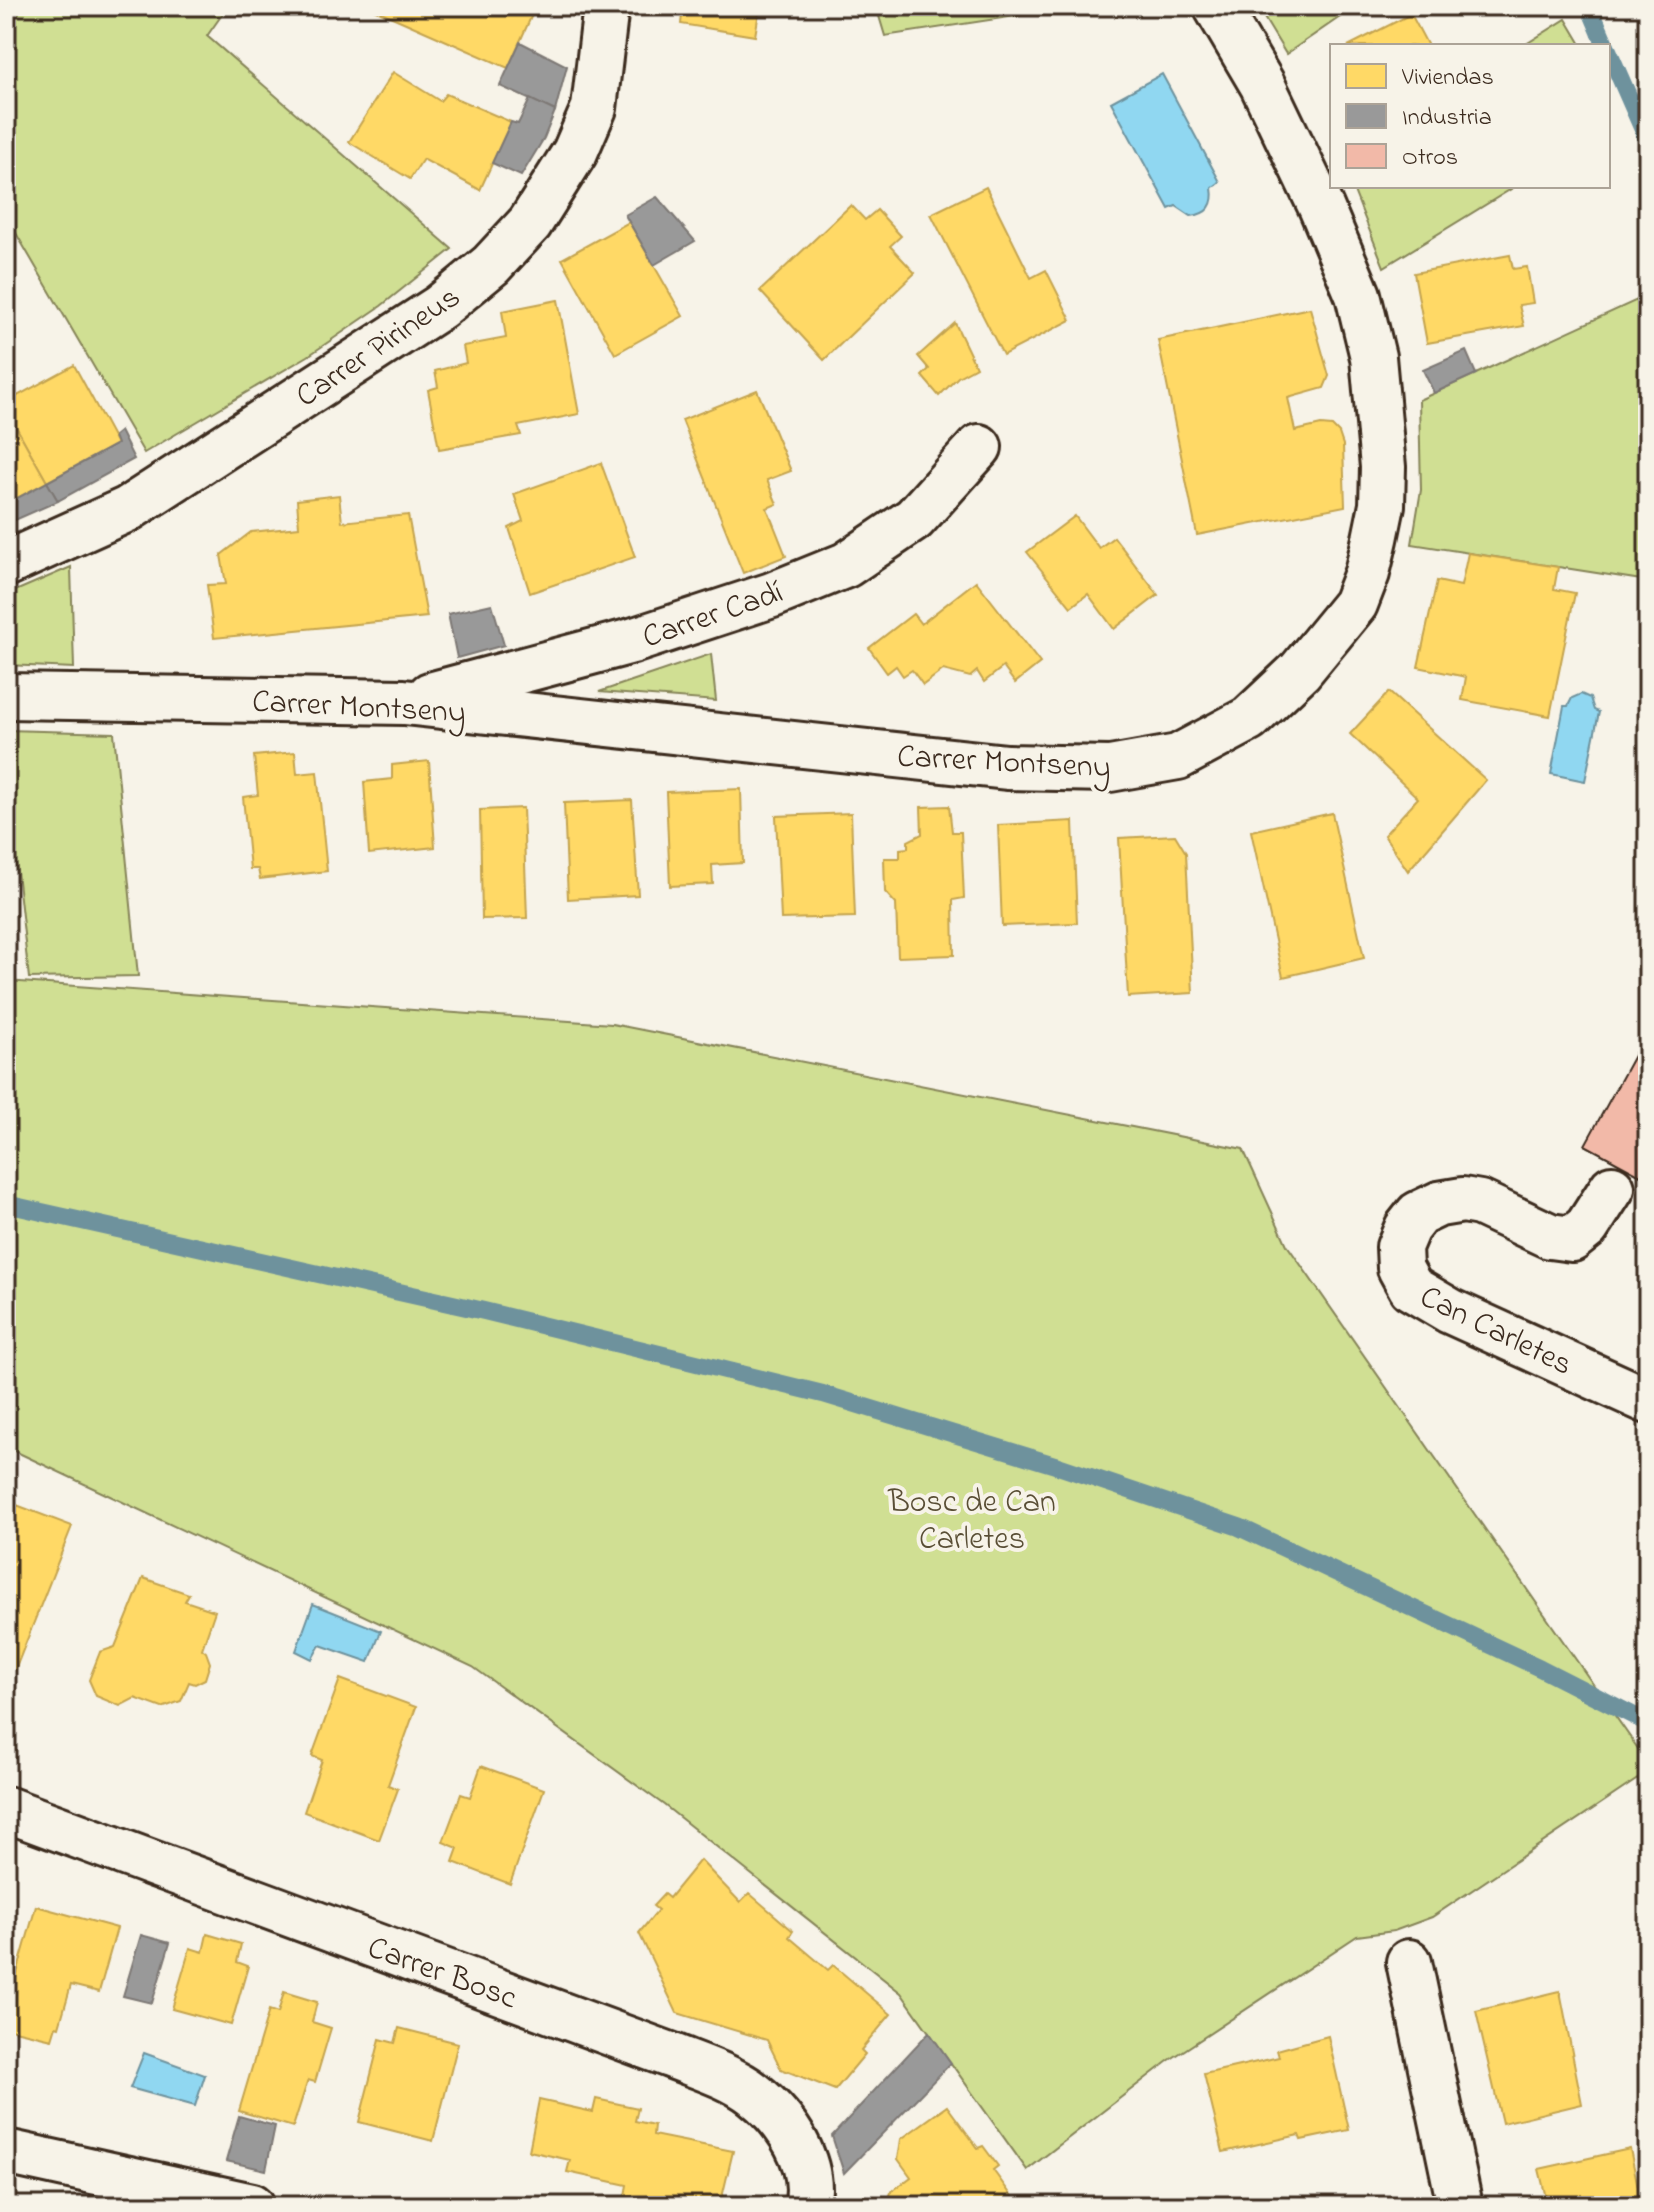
<svg xmlns="http://www.w3.org/2000/svg" width="1654" height="2212" viewBox="0 0 1654 2212" font-family="'Indie Flower',sans-serif">
  <style>
    .green { fill: #d0df93; stroke: #868458; stroke-width: 2 }
    .water { fill: #90d7f1; stroke: #6e929d; stroke-width: 2 }
    .homes { fill: #ffd966; stroke: #c4a450; stroke-width: 2 }
    .industry { fill: #999; stroke: #7d7874; stroke-width: 2 }
    .lines { fill: none; stroke-linecap: round; stroke-linejoin: round }
    .stream { stroke: #6e929d; stroke-width: 18 }
    .building { fill: #f2b9a8; stroke: #3b2a1e; stroke-width: 2 }
    .minor-casing { stroke: #3b2a1e; stroke-width: 50 }
    .minor { stroke: #f7f3e8; stroke-width: 44 }
    .labels { text-anchor: middle; stroke-width: 8; stroke-linejoin: round; paint-order: stroke }
    .street-label { font-size: 32px; fill: #3b2a1e; stroke: #f7f3e8 }
    .park-label { font-size: 32px; fill: #594e35; stroke: #f7f3e8 }
  </style>
  <rect width="100%" height="100%" fill="#f7f3e8"/>
  <filter id="ink" filterUnits="userSpaceOnUse"><feTurbulence type="fractalNoise" baseFrequency=".0125" numOctaves="2"/><feDisplacementMap in="SourceGraphic" scale="16" xChannelSelector="R" yChannelSelector="G"/><feConvolveMatrix kernelMatrix="1 2 1 2 8 2 1 2 1" color-interpolation-filters="sRGB"/></filter>
  <g filter="url(#ink)">
    <g class="green">
      <polygon points="6,6 228,6 207,36 452,249 381,306 308,356 144,453 13,228 6,231"/>
      <polygon points="876,6 1080,6 885,36"/>
      <polygon points="1257,6 1356,6 1286,54"/>
      <polygon points="1566,19 1582,46 1523,46"/>
      <polygon points="1352,186 1516,186 1384,267"/>
      <polygon points="1648,295 1648,581 1412,544 1421,490 1419,400"/>
      <polygon points="71,567 74,668 6,665 6,595"/>
      <polygon points="711,654 716,701 599,692"/>
      <polygon points="6,730 114,733 138,976 29,978 6,775"/>
      <polygon points="6,981 612,1024 1243,1149 1287,1245 1648,1763 1648,1772 1432,1917 1394,1931 1357,1936 1168,2061 1027,2170 901,1993 664,1805 473,1667 6,1447"/>
    </g>
    <g class="water">
      <path d="M1162,74L1220,182L1212,188C1215,205 1208,214 1191,216L1176,206L1169,209L1111,102Z"/>
      <polygon points="1581,694 1590,698 1594,710 1599,712 1585,781 1551,774 1564,706 1568,706 1572,698"/>
      <polygon points="313,1604 381,1631 369,1662 320,1645 312,1659 296,1651"/>
      <polygon points="144,2053 205,2075 195,2106 130,2088"/>
    </g>
    <g class="homes">
      <polygon points="367,6 536,6 508,68"/>
      <polygon points="683,6 760,6 755,36 681,24"/>
      <polygon points="1411,14 1428,46 1348,46"/>
      <polygon points="393,72 440,101 446,94 511,122 480,190 423,159 410,179 349,142"/>
      <polygon points="986,187 1031,278 1046,270 1071,320 1003,355 931,214"/>
      <polygon points="851,205 865,220 877,210 901,236 890,246 915,273 824,360 760,291"/>
      <polygon points="629,222 683,316 615,354 562,259"/>
      <polygon points="1510,255 1513,269 1527,267 1533,303 1519,305 1524,326 1427,343 1414,273"/>
      <polygon points="558,300 579,414 518,426 521,435 439,449 428,390 438,387 435,371 466,363 463,346 506,338 502,311"/>
      <polygon points="1310,308 1329,376 1324,388 1288,398 1295,431 1321,425 1332,426 1339,433 1343,445 1345,506 1197,535 1158,340"/>
      <polygon points="955,323 976,367 958,377 939,396 922,376 929,369 918,356"/>
      <polygon points="74,365 117,444 47,482 6,409 6,402"/>
      <polygon points="757,390 791,471 767,480 777,504 767,508 786,556 743,573 682,420"/>
      <polygon points="6,409 47,482 6,504"/>
      <polygon points="601,463 635,557 530,593 509,528 523,521 514,494"/>
      <polygon points="339,495 342,522 408,515 427,617 214,638 207,585 226,584 221,555 251,532 299,527 297,500"/>
      <polygon points="1075,516 1099,548 1114,537 1158,595 1114,629 1088,594 1071,607 1027,552"/>
      <polygon points="1468,553 1558,567 1554,589 1575,593 1550,716 1462,700 1466,677 1418,667 1437,581 1461,586"/>
      <polygon points="976,581 1040,663 1015,683 1003,667 984,682 977,671 970,677 943,670 923,685 912,670 903,676 896,666 887,673 869,648 913,614 921,624"/>
      <polygon points="1389,692 1486,780 1408,871 1384,835 1418,798 1350,734"/>
      <polygon points="295,752 297,774 317,772 327,871 260,879 258,869 250,869 243,797 258,795 254,756"/>
      <polygon points="429,761 435,847 369,854 364,782 392,779 392,765"/>
      <polygon points="741,789 743,863 712,865 713,884 670,886 666,792"/>
      <polygon points="632,800 638,895 568,899 564,803"/>
      <polygon points="949,806 952,832 961,832 964,898 953,900 954,955 898,957 896,904 885,892 884,858 900,858 900,849 908,848 908,841 922,834 921,807"/>
      <polygon points="523,808 527,918 482,919 480,810"/>
      <polygon points="851,813 855,917 781,919 776,816"/>
      <polygon points="1332,813 1364,958 1283,977 1251,831"/>
      <polygon points="1073,821 1077,923 1002,926 998,825"/>
      <polygon points="1175,835 1186,853 1193,993 1128,997 1119,838"/>
      <polygon points="6,1501 72,1526 6,1693"/>
      <polygon points="143,1578 189,1594 185,1601 215,1611 202,1649 206,1652 210,1663 205,1679 195,1684 189,1682 181,1701 162,1708 135,1698 120,1706 96,1696 89,1680 100,1652 115,1647"/>
      <polygon points="340,1679 416,1707 388,1785 398,1789 379,1840 304,1812 322,1760 312,1756"/>
      <polygon points="481,1766 544,1789 510,1884 453,1862 458,1848 443,1842 461,1794 470,1797"/>
      <polygon points="700,1860 740,1902 749,1893 793,1931 789,1937 828,1970 833,1965 891,2014 861,2050 865,2054 835,2090 781,2069 767,2040 677,2013 639,1933 658,1910 653,1906 664,1894 669,1898"/>
      <polygon points="36,1906 117,1928 99,1992 71,1985 59,2027 56,2026 52,2039 6,2028 10,2013 6,2012"/>
      <polygon points="207,1934 241,1944 237,1962 248,1966 231,2025 172,2009 190,1948 203,1952"/>
      <polygon points="1560,1991 1582,2104 1502,2123 1476,2011"/>
      <polygon points="284,1992 317,2002 312,2022 331,2028 315,2082 308,2080 293,2127 239,2111 269,2010 278,2013"/>
      <polygon points="399,2028 458,2043 433,2141 359,2122 380,2039 395,2043"/>
      <polygon points="1328,2036 1349,2130 1301,2140 1299,2135 1223,2152 1204,2074 1279,2057 1277,2050"/>
      <polygon points="596,2099 638,2108 635,2121 654,2125 653,2135 733,2151 720,2206 623,2206 627,2185 567,2172 570,2160 529,2151 539,2100 593,2112"/>
      <polygon points="947,2106 978,2148 983,2146 998,2166 993,2170 1019,2206 887,2206 891,2192 911,2177 898,2159 901,2139"/>
      <polygon points="1630,2149 1642,2206 1548,2206 1539,2169"/>
    </g>
    <g class="industry">
      <polygon points="520,42 567,66 555,111 500,86"/>
      <polygon points="530,99 555,111 544,138 521,176 492,163 511,122 518,124"/>
      <polygon points="657,197 695,241 654,265 625,215"/>
      <polygon points="1466,351 1476,374 1434,393 1423,370"/>
      <polygon points="120,431 134,459 58,501 47,482 117,444 114,436"/>
      <polygon points="47,482 58,501 6,524 6,504"/>
      <polygon points="492,604 504,645 457,658 448,614"/>
      <polygon points="141,1935 170,1943 152,2003 123,1996"/>
      <polygon points="929,2032 951,2063 844,2173 832,2136"/>
      <polygon points="239,2116 275,2126 266,2170 226,2161"/>
    </g>
    <g class="lines">
      <g class="stream">
        <polyline points="1589,6 1606,46"/>
        <polyline points="1608,50 1648,141"/>
        <polyline points="6,1204 484,1311 823,1394 1055,1465 1239,1527 1540,1668 1648,1723"/>
      </g>
    </g>
    <polygon class="building" points="1648,1030 1648,1179 1585,1145"/>
    <g class="lines">
      <defs>
        <g id="minor">
          <polyline points="6,564 128,509 440,307 491,265 530,223 575,152 594,108 606,6"/>
          <polyline points="430,695 632,641 772,595 846,565 914,519 979,447"/>
          <polyline points="6,696 404,702 1007,767 1110,769 1178,757 1249,719 1300,671 1355,604 1367,573 1375,539 1382,505 1383,467 1373,357 1358,295 1321,207 1262,84 1216,6"/>
          <polyline points="1612,1188 1587,1227 1572,1239 1550,1236 1480,1203 1463,1200 1439,1204 1418,1214 1407,1228 1399,1247 1400,1268 1411,1288 1450,1311 1648,1401"/>
          <path d="M6,1809L670,2055C697,2066 731,2076 754,2094C786,2119 817,2164 807,2206"/>
          <polyline points="1409,1962 1460,2206"/>
          <polyline points="6,2152 252,2206"/>
        </g>
      </defs>
      <use href="#minor" class="minor-casing"/>
      <use href="#minor" class="minor"/>
    </g>
  </g>
  <g class="labels">
    <g class="street-label">
      <text transform="translate(377 345) rotate(-34)" y="11">Carrer Pirineus</text>
      <text transform="translate(712 613) rotate(-19)" y="11">Carrer Cadí</text>
      <text transform="translate(359 705) rotate(3)" y="11">Carrer Montseny</text>
      <text transform="translate(1004 760) rotate(3)" y="11">Carrer Montseny</text>
      <text transform="translate(1497 1329) rotate(26)" y="11">Can Carletes</text>
      <text transform="translate(443 1971) rotate(20)" y="11">Carrer Bosc</text>
    </g>
    <g class="park-label">
      <text x="972" y="1511">Bosc de Can<tspan x="972" dy="37">Carletes</tspan></text>
    </g>
  </g>
  <rect width="1654" height="2212" fill="none" stroke="#f7f3e8" stroke-width="32"/>
  <rect x="16" y="16" width="1622" height="2180" fill="none" stroke="#3b2a1e" stroke-width="3" filter="url(#ink)"/>
  <rect x="1330" y="44" width="280" height="144" fill="#f7f3e8" stroke="#aca397" stroke-width="2"/>
  <rect x="1346" y="64" width="40" height="24" fill="#ffd966" stroke="#aca397" stroke-width="2"/>
  <text x="1402" y="84" font-size="24" fill="#3b2a1e">Viviendas</text>
  <rect x="1346" y="104" width="40" height="24" fill="#999999" stroke="#aca397" stroke-width="2"/>
  <text x="1402" y="124" font-size="24" fill="#3b2a1e">Industria</text>
  <rect x="1346" y="144" width="40" height="24" fill="#f2b9a8" stroke="#aca397" stroke-width="2"/>
  <text x="1402" y="164" font-size="24" fill="#3b2a1e">Otros</text>
</svg>
